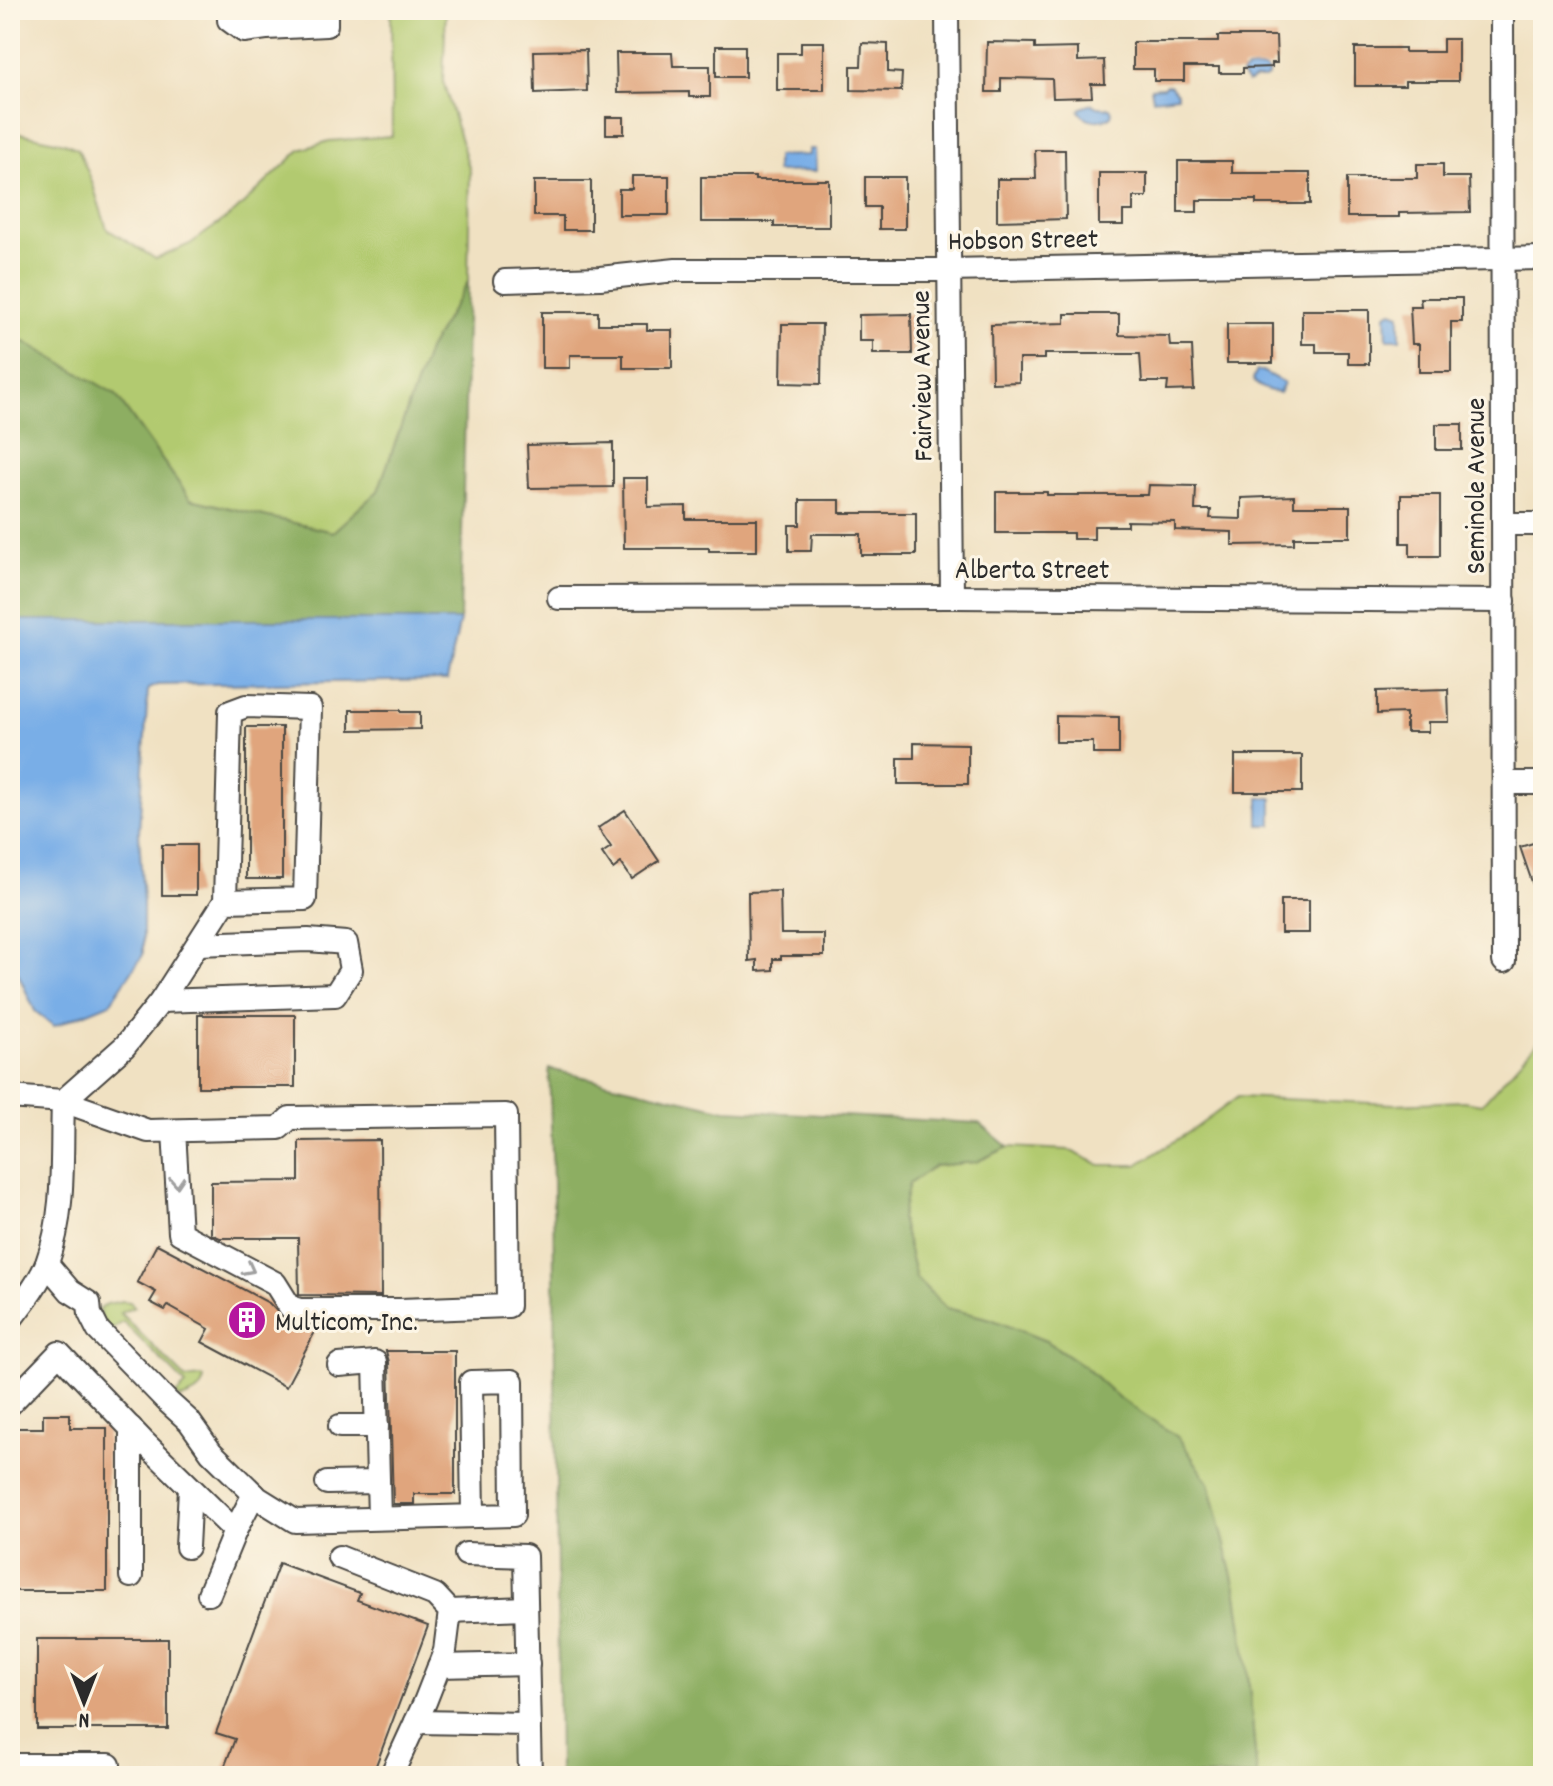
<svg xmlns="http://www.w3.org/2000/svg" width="1553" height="1786" viewBox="0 0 1553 1786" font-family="Dekko,sans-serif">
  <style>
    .green { fill: #b2ca6f; stroke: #6e7a4d; stroke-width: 2 }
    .forest { fill: #8dae62; stroke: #5c6c46; stroke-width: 2 }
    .water { fill: #79aee7; stroke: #526c89; stroke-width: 2 }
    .building { fill: #e0a57d }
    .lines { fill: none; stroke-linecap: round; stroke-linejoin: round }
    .minor-casing { stroke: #494642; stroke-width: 26 }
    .minor { stroke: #fff; stroke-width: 22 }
    .oneway { stroke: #a0a0a0 }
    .labels { text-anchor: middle; stroke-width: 6; stroke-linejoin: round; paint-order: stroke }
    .street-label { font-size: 28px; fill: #2b2b2b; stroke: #fcf5e5 }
    .poi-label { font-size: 28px; fill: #2b2b2b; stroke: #fcf5e5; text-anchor: start }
  </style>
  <rect width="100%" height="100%" fill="#fcf5e5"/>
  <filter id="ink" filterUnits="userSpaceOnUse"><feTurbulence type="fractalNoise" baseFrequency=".0125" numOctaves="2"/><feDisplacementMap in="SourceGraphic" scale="16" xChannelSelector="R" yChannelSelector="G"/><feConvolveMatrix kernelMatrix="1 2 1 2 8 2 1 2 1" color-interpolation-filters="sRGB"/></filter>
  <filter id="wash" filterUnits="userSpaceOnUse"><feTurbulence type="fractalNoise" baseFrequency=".006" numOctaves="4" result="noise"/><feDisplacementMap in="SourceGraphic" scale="32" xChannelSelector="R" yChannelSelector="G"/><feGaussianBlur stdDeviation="1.8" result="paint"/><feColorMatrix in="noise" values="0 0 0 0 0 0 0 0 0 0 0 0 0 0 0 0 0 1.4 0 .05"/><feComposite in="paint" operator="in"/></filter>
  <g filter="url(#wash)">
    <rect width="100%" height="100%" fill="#f0e1c2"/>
    <g class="green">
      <polygon points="391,10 446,10 443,81 470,171 468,282 429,348 378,491 333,532 190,499 115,394 10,342 10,131 65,143 78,149 91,179 107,229 156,259 190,244 235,212 300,150 329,141 392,136"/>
      <polygon points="1543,1036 1543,1776 1257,1776 1247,1663 1236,1588 1209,1483 1085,1367 1048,1342 991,1319 946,1308 916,1278 901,1218 908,1184 934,1166 976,1162 1009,1147 1069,1150 1100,1165 1137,1165 1197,1127 1238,1097 1395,1104 1463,1101 1482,1104"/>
      <path d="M122,1301L130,1302L134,1307L120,1313L186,1379L201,1377L204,1378C202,1392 193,1395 181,1399L175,1396L186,1385L123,1322L111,1330L103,1324L99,1310L107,1304Z"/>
    </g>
    <g class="forest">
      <polygon points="468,282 460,620 10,620 10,342 25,342 115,394 190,499 333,532 378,491 429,348"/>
      <polygon points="549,1069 726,1110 979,1123 1008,1147 976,1162 934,1166 909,1184 901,1218 916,1278 946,1308 991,1319 1048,1342 1085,1367 1119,1398 1179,1438 1209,1483 1236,1588 1247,1663 1257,1776 559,1776 553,1182"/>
    </g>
    <g class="water">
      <polygon points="1258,69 1265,69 1268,72 1268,76 1265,79 1255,79 1247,83 1241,75 1247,70"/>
      <polygon points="1166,85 1170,85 1177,93 1177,96 1153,99 1151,88 1163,87"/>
      <path d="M1092,104L1097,107L1110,108L1112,112L1111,116C1101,123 1086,121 1079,111L1081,108Z"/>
      <polygon points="809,149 815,149 816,171 776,172 776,156 809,155"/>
      <polygon points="1392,311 1400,314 1400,339 1387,339 1386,314"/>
      <path d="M1257,371H1262L1284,383L1279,393C1269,390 1258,389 1253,379Z"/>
      <polygon points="10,620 460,620 447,680 157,685 148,689 139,832 143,902 143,955 110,1003 54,1026 35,1011 10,956"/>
      <rect x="1259" y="798" width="13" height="27"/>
    </g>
    <g id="blocks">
      <g class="building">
        <polygon points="1218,36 1276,36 1277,63 1272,63 1272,67 1243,68 1243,73 1219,73 1219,67 1184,67 1184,81 1154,81 1154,69 1133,69 1133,42 1218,42"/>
        <polygon points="1443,39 1458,39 1458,81 1405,81 1405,86 1355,86 1355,48 1405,48 1405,52 1443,52"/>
        <polygon points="801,42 824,42 824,90 777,90 777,53 801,53"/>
        <polygon points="987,42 1035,43 1035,49 1078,48 1078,61 1104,60 1105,84 1091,84 1092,97 1053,98 1052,79 1001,78 1001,92 986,92"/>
        <polygon points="862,43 888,44 888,72 902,73 901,91 851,90 851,66 861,66"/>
        <rect x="716" y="46" width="29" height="31"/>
        <polygon points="586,50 587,91 535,93 534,51"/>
        <polygon points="616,53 672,53 673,66 710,66 710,97 689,97 689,92 617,93"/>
        <rect x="606" y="117" width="18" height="17"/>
        <polygon points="1035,150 1065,150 1066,219 997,221 997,179 1036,179"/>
        <polygon points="1178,161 1232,161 1232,173 1310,173 1310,204 1256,204 1256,200 1197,200 1197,212 1178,212"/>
        <polygon points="1417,164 1443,164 1443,177 1469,177 1470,212 1399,213 1399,217 1347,217 1347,178 1417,178"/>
        <polygon points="1099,173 1147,173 1147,197 1133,197 1133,211 1123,211 1123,225 1099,225"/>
        <polygon points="632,176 669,176 669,215 619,215 619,189 632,189"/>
        <polygon points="701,177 755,177 755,180 829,180 829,227 774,227 774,222 701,222"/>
        <polygon points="865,177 905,177 905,229 879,229 879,207 865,207"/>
        <polygon points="534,181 591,181 591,230 563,230 563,216 534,216"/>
        <polygon points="1420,298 1462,298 1462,322 1451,322 1451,372 1419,372 1419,344 1412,344 1410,306 1421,306"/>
        <polygon points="1302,310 1369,310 1369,364 1348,364 1348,352 1316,352 1316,344 1302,344"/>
        <polygon points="542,312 598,312 598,324 647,324 647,330 672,330 672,368 623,368 623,355 570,355 570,368 542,368"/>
        <polygon points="911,314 912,354 873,354 873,341 859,341 859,315"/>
        <polygon points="1065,314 1119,314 1119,335 1169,336 1170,346 1192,346 1194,390 1167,391 1168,382 1142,382 1140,354 1044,354 1044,359 1019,359 1019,382 992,383 991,325 1065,323"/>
        <polygon points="782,324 822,324 821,384 781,383"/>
        <rect x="1227" y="324" width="46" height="39"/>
        <rect x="1436" y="424" width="26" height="26"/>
        <polygon points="613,443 613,487 529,488 527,445"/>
        <polygon points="623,478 648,478 648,507 686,506 686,519 757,519 757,551 709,551 709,548 624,548"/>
        <polygon points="1149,485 1196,486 1195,510 1211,510 1210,518 1241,519 1241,498 1294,496 1294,506 1350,506 1350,537 1294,537 1294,544 1232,545 1232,532 1175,530 1175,522 1127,521 1127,526 1094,526 1094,539 1073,539 1073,533 996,533 996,492 1047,492 1047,495 1148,495"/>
        <polygon points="1401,495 1440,495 1440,556 1410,556 1410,543 1401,543"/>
        <polygon points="800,500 840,500 840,513 916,513 916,555 861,555 861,534 812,534 811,551 789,551 789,525 800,525"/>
        <polygon points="1448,689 1449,722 1428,722 1428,732 1406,732 1406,713 1377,714 1377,691"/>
        <polygon points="350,710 401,710 401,712 420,712 420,729 350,730"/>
        <polygon points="1056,716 1119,717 1119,754 1093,754 1093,742 1056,742"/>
        <rect x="246" y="727" width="36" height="152"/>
        <polygon points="914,743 968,744 968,784 898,784 898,758 914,758"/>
        <rect x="1235" y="755" width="67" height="37"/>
        <polygon points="625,810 659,861 632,879 621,863 613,869 602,853 611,847 598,828"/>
        <polygon points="1543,840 1543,907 1541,908 1520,847"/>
        <rect x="162" y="845" width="34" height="50"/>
        <polygon points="780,891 781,934 824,934 824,956 781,956 781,959 773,959 773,970 757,971 757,960 749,961 748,892"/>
        <rect x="1281" y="900" width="28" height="33"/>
        <rect x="198" y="1015" width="97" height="72"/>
        <polygon points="380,1140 381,1296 299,1295 298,1238 220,1238 211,1234 211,1182 299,1181 299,1141"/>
        <polygon points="157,1244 269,1303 285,1320 296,1324 309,1324 317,1328 286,1387 202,1342 209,1329 168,1306 165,1310 150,1302 156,1292 137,1282"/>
        <polygon points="386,1351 455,1351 455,1494 414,1494 414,1504 393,1504 389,1362"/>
        <polygon points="43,1414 70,1414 70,1428 107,1428 107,1591 10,1591 10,1428 43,1428"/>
        <polygon points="279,1563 360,1593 357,1600 428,1626 372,1776 221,1776 235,1739 216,1733"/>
        <rect x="37" y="1639" width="131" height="90"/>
      </g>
    </g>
  </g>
  <g filter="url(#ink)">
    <use href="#blocks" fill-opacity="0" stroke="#494642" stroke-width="2"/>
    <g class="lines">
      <defs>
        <g id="minor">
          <polyline points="229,10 229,20 244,31 266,28"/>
          <polyline points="267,10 266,28 326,25 326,10"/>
          <polyline points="947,10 952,597"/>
          <polyline points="1502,10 1504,961"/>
          <polyline points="505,281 600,278 676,270 948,270 1543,258"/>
          <polyline points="1504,524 1543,524"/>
          <polyline points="559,598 952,597 1504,601"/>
          <polyline points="1504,783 1543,783"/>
          <polyline points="161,1001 335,995 351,970 346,943 308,940 198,944"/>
          <polyline points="10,1097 63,1101 148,1131 279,1128 290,1118 506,1115 508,1306 400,1310 300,1310 290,1307 275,1283 180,1233 174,1131"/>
          <polyline points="63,1101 125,1046 161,1001 225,901 230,712 246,706 310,708 305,899 225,901"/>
          <polyline points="47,1264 70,1291 89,1303 90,1314 98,1330 168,1402 189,1421 211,1452 258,1498 295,1521 513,1515 512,1381 471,1382 473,1516"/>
          <path d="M10,1320C23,1303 39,1283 47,1263C66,1212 61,1154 63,1101"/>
          <polyline points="339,1365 375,1362 379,1518"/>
          <polyline points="10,1404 59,1353 143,1441 235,1531"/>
          <polyline points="340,1426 377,1426"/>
          <polyline points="131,1428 131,1576"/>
          <polyline points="327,1483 378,1482"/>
          <polyline points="187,1547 190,1488"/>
          <polyline points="466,1554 525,1556 530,1776"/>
          <polyline points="339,1557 435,1595 450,1611 445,1651 425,1702 391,1776"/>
          <polyline points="209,1594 235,1531 254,1494"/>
          <polyline points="450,1611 526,1608"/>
          <polyline points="439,1666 528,1664"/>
          <polyline points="416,1722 529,1724"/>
          <polyline points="10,1765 109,1765 108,1776"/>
        </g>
      </defs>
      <use href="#minor" class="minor-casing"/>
      <use href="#minor" class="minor"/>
    </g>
    <defs><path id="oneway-chevron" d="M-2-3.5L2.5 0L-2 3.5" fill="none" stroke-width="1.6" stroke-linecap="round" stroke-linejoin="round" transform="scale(2)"/></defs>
    <g class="oneway">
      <use href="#oneway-chevron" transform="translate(177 1182) rotate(86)"/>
      <use href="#oneway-chevron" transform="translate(249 1269) rotate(28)"/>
    </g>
  </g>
  <defs>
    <symbol id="building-disc" viewBox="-11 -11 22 22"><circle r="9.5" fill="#b5179e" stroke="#fcf5e5"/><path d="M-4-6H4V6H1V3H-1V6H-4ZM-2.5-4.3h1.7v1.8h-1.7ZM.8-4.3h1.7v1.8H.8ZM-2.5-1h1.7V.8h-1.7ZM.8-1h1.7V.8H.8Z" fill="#fff"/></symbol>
  </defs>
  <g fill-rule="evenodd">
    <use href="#building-disc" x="225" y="1298" width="44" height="44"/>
  </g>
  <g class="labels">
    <g class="street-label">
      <text transform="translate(1023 238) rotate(-1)" y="10">Hobson Street</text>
      <text transform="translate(920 376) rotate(-91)" y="10">Fairview Avenue</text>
      <text transform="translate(1474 486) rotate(-90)" y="10">Seminole Avenue</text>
      <text x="1032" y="578">Alberta Street</text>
    </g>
    <g class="poi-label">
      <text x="275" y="1330">Multicom, Inc.</text>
    </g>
  </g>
  <rect width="1553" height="1786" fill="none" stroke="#fcf5e5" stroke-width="40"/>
  <g transform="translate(84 1702) rotate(180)" stroke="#fcf5e5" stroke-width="6" paint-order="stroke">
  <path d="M0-6L14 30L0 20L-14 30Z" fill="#2b2b2b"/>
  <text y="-12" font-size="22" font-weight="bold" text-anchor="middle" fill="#2b2b2b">N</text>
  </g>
</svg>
